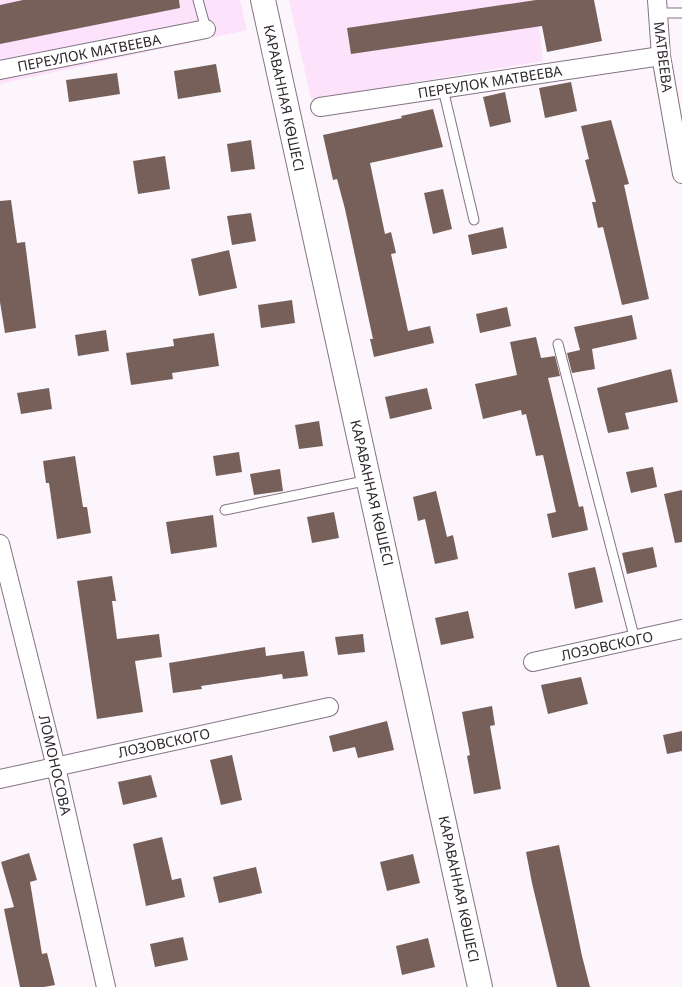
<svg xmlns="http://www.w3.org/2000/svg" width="682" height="987" viewBox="0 0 682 987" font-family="'Noto Sans',sans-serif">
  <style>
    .built { fill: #fce3fb }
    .building { fill: #766059 }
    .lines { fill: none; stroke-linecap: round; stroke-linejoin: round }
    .service-casing { stroke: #847383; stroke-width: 11 }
    .minor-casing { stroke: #847383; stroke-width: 20 }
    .secondary-casing { stroke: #847383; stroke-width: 26 }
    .service { stroke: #fff; stroke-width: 9 }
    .minor { stroke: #fff; stroke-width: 18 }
    .secondary { stroke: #fff; stroke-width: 24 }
    .labels { text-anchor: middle; stroke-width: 5; stroke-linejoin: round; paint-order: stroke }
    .street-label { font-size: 14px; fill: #2f282f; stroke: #fff }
  </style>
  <rect width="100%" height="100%" fill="#fdf5fc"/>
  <g class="built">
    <polygon points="0,0 240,0 247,30 0,84"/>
    <polygon points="289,0 536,0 543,61 311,99"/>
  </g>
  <g class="building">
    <polygon points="23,0 179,0 180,8 0,44 0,5"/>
    <polygon points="536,0 594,0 602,41 547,52 542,26 351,54 347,28"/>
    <polygon points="216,64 221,92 178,99 174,71"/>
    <polygon points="117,73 120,94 69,102 66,80"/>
    <polygon points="571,82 577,111 545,118 539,88"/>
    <polygon points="505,92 511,122 490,127 483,97"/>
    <polygon points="433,109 443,147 370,163 385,234 391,232 396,253 391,254 408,331 430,326 434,343 374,357 370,339 373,339 345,209 337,179 333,180 323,135 402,118 401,116"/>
    <polygon points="611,120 629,184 624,185 649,299 622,305 603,227 598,228 592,202 596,202 585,160 589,159 581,126"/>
    <polygon points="251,140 255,169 231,172 227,144"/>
    <polygon points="165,156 170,189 138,194 133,161"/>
    <polygon points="443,189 452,229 433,234 424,193"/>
    <polygon points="11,200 17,243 25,242 36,328 5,333 0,302 0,201"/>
    <polygon points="251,213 256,241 232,245 227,216"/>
    <polygon points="503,227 507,248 472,255 468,235"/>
    <polygon points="229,250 237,288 199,296 191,259"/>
    <polygon points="292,300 295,323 261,328 258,305"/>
    <polygon points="507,307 511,326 480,333 476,314"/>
    <polygon points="632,315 637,339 592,349 595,369 572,373 567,353 580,350 574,327"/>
    <polygon points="106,330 109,351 78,356 75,335"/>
    <polygon points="214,333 219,366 172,373 173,379 131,385 126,353 174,346 173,339"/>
    <polygon points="536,337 541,358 555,356 560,376 548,378 579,507 583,506 588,530 552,538 547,514 556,512 543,455 536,456 526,414 522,415 521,410 483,419 475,384 517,375 510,342"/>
    <polygon points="671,369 678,402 625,413 629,429 608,433 597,388"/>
    <polygon points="49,388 52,409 21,414 17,393"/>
    <polygon points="427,388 432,409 390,419 385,397"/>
    <polygon points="319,421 323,446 299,449 295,425"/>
    <polygon points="239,452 242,472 216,476 213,456"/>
    <polygon points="75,456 83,507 87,507 91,533 57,539 49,483 46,483 43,461"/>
    <polygon points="653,467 657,487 631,493 626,472"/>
    <polygon points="280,469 283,491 254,495 250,474"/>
    <polygon points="682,490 682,542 675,543 664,494"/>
    <polygon points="436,491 447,537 453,535 458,559 435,564 425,519 418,521 413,497"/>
    <polygon points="334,512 339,538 312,543 307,517"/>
    <polygon points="213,515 217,547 171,554 166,522"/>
    <polygon points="653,547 657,567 627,574 622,553"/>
    <polygon points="595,567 603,602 575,609 568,573"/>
    <polygon points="112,576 116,601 112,601 117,639 159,634 162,657 135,661 143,712 97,719 77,581"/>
    <polygon points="468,611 474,638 441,645 435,618"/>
    <polygon points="363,634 365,652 338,655 335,637"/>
    <polygon points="265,647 266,656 304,651 308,676 283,679 282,674 201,686 202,689 173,693 169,663"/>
    <polygon points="581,677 588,704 548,714 541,685"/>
    <polygon points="492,706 495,725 490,726 501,789 474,794 467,756 470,755 462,712"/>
    <polygon points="387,721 394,750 358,758 355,747 333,752 329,736"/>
    <polygon points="682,731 682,751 667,754 663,735"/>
    <polygon points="232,755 242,800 221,805 210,760"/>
    <polygon points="151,775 157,797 123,805 118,782"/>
    <polygon points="162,837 172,880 181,878 185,897 146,906 133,844"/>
    <polygon points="559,845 582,956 590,987 557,987 532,883 526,852"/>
    <polygon points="29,853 37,880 30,882 42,954 47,953 55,985 44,987 20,987 4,909 14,907 1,862"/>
    <polygon points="413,854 420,883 387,891 380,862"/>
    <polygon points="256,867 262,893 219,903 213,877"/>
    <polygon points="183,937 188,960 155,967 150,944"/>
    <polygon points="428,938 435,967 402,975 396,946"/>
  </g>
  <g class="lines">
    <defs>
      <g id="service">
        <polyline points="198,0 206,29"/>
        <polyline points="657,13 682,13"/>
        <polyline points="443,89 474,220"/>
        <polyline points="558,344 635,640"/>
        <polyline points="225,510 369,480"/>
      </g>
      <g id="minor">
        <polyline points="657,0 661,56 682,174"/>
        <polyline points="0,70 206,29"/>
        <polyline points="320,107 661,56"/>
        <polyline points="0,544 56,767 106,987"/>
        <polyline points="533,662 682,629"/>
        <polyline points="0,779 329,707"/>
      </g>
      <path id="secondary" d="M263,0C334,329 410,657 480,987"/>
    </defs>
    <use href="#service" class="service-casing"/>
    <use href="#minor" class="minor-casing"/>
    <use href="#secondary" class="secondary-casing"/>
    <use href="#service" class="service"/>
    <use href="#minor" class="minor"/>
    <use href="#secondary" class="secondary"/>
  </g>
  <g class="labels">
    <g class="street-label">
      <text transform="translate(89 53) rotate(-11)" y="5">ПЕРЕУЛОК МАТВЕЕВА</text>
      <text transform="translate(663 57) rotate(83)" y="5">МАТВЕЕВА</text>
      <text transform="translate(490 82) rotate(-9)" y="5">ПЕРЕУЛОК МАТВЕЕВА</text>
      <text transform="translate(284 98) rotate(78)" y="5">КАРАВАННАЯ КӨШЕСІ</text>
      <text transform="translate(372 493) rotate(77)" y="5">КАРАВАННАЯ КӨШЕСІ</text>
      <text transform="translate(607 646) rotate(-12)" y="5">ЛОЗОВСКОГО</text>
      <text transform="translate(164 743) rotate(-12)" y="5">ЛОЗОВСКОГО</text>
      <text transform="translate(55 765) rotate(77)" y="5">ЛОМОНОСОВА</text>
      <text transform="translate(459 889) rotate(78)" y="5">КАРАВАННАЯ КӨШЕСІ</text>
    </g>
  </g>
</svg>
